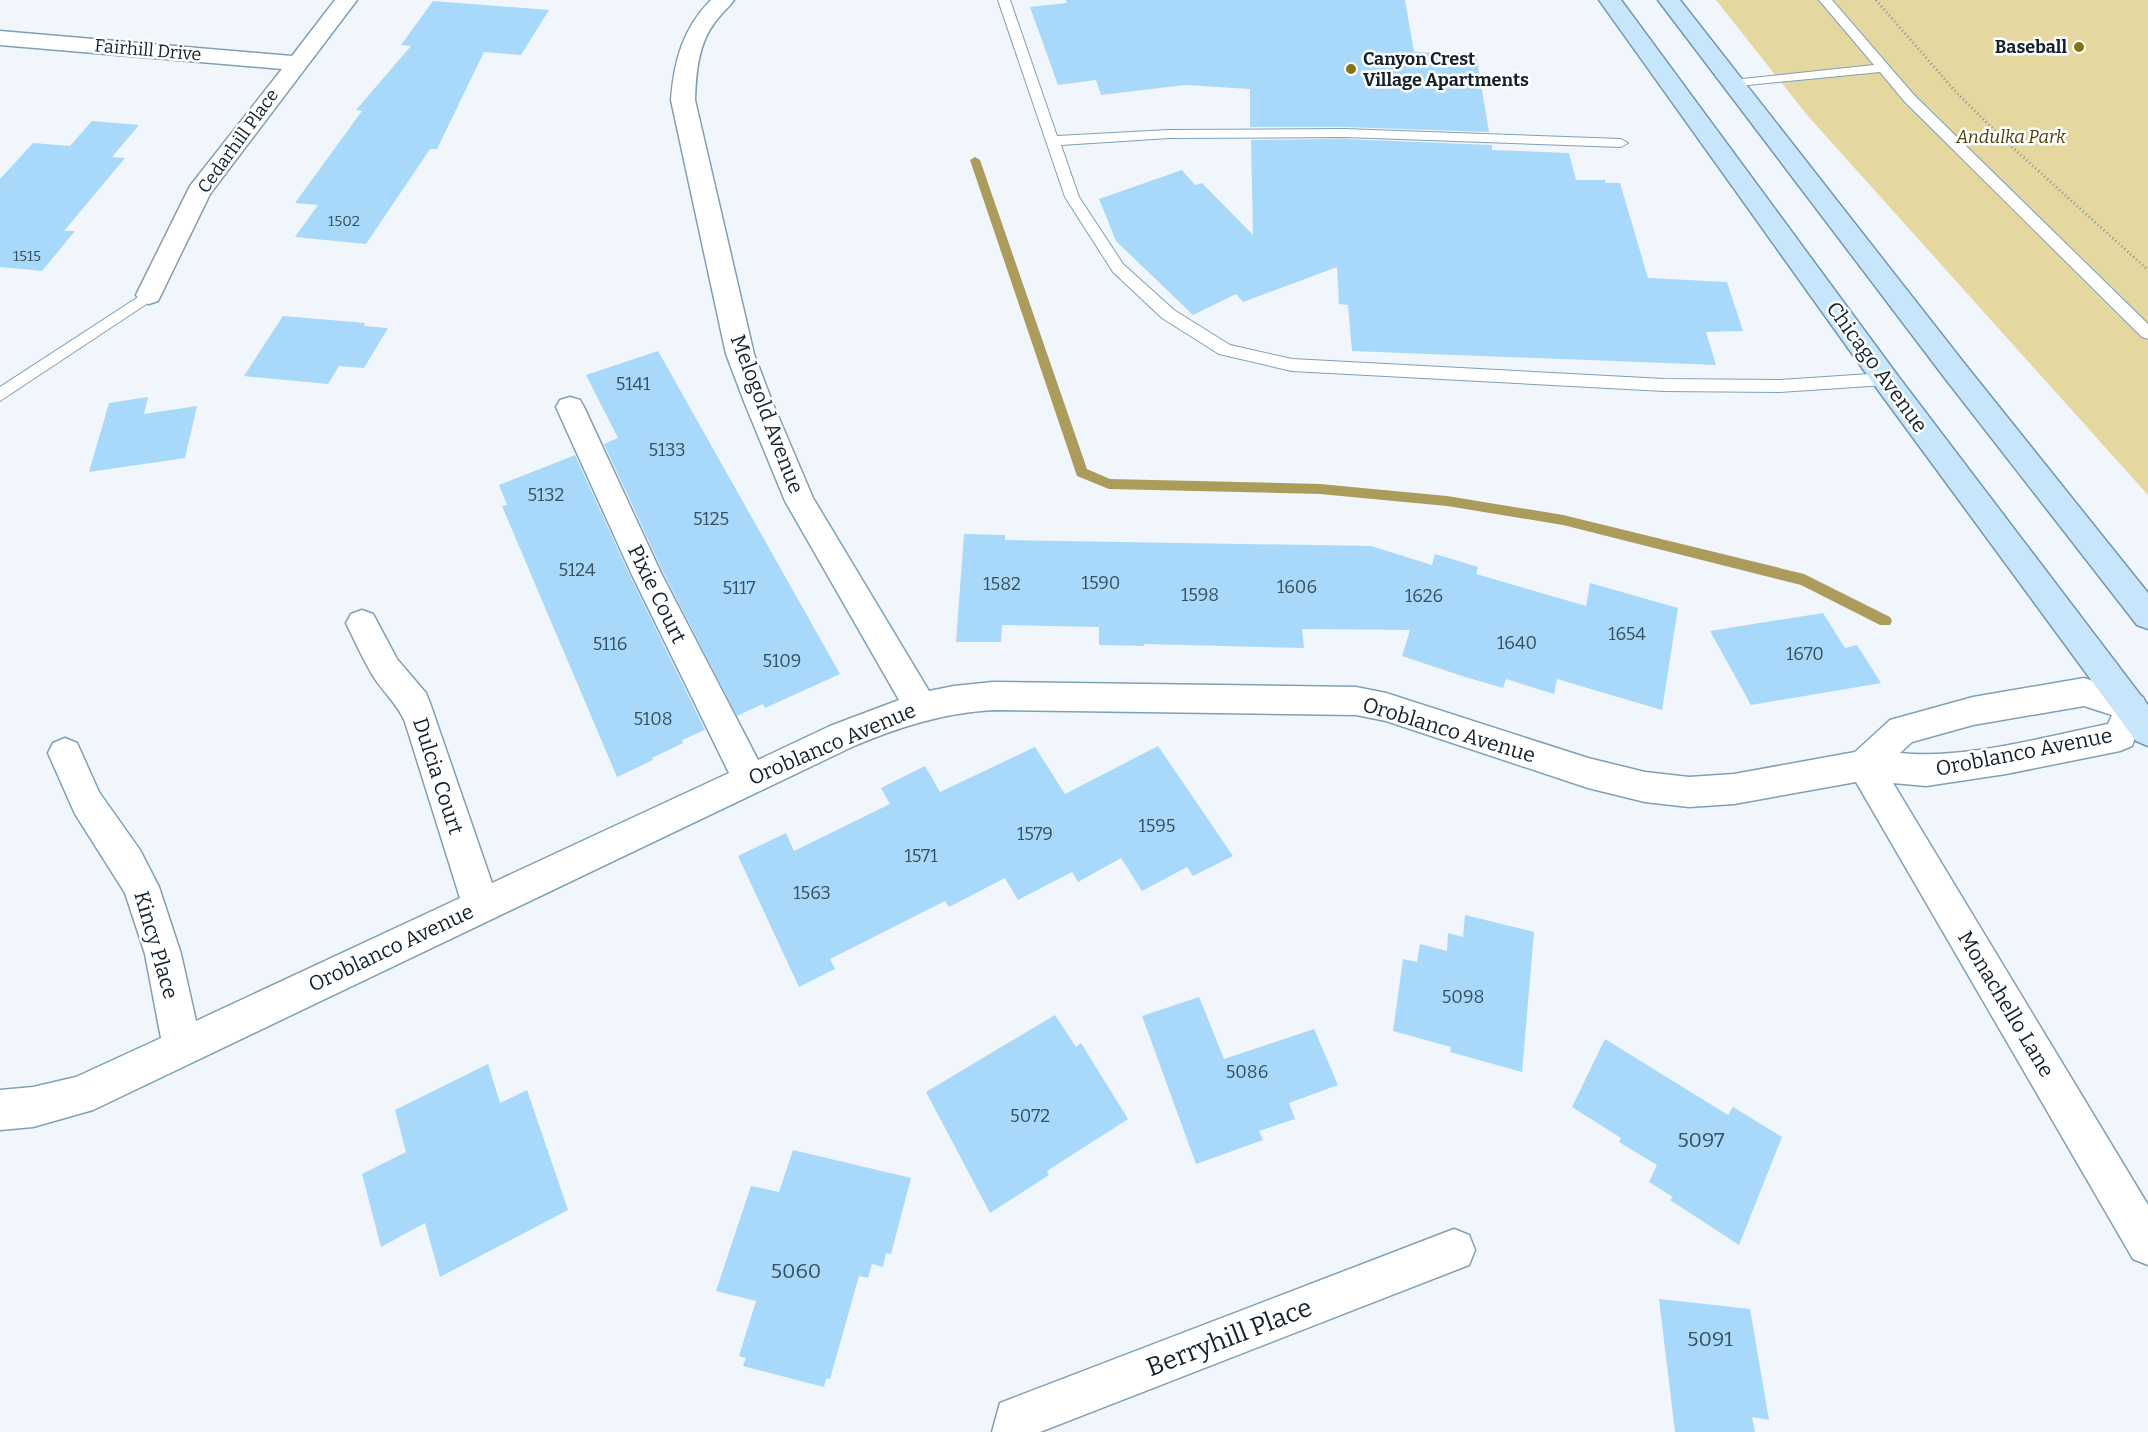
<svg xmlns="http://www.w3.org/2000/svg" width="2148" height="1432" viewBox="0 0 2148 1432" font-family="Bitter,serif">
  <style>
    .green { fill: #e4d79f }
    .lines { fill: none; stroke-linecap: round; stroke-linejoin: round }
    .stream { fill: #ac9c5c; fill-rule: evenodd }
    .building { fill: #a8d9fa }
    .lane-casing { stroke: #7fa0b7; stroke-width: 2 }
    .street-casing { stroke: #7fa0b7; stroke-width: 3 }
    .primary-casing { stroke: #7197b1; stroke-width: 3 }
    .path { stroke: #8b949b; stroke-width: 3; stroke-dasharray: 1 3; stroke-linecap: butt }
    .lane { fill: #fff; fill-rule: evenodd }
    .street { fill: #fff; fill-rule: evenodd }
    .primary { fill: #c7e6fb; fill-rule: evenodd }
    .poi-dot { fill: #867214; stroke: #fff; stroke-width: 2 }
    .labels { text-anchor: middle; stroke-width: 5; stroke-linejoin: round; paint-order: stroke }
    .far-number-label { font-size: 15px; fill: #3a505f }
    .far-poi-label { font-size: 18px; font-weight: bold; fill: #15222b; stroke: #fff; text-anchor: end }
    .far-street-label { font-size: 18px; fill: #15222b; stroke: #fff }
    .far-park-label { font-size: 18px; font-style: italic; fill: #4d410d; stroke: #fff }
    .number-label { font-size: 18px; fill: #3a505f }
    .street-label { font-size: 21px; fill: #15222b; stroke: #fff }
    .near-number-label { font-size: 21px; fill: #3a505f }
    .near-street-label { font-size: 26px; fill: #15222b; stroke: #fff }
  </style>
  <rect width="100%" height="100%" fill="#f0f6fb"/>
  <polygon class="green" points="1716,0 2148,0 2148,495 1807,115"/>
  <g class="lines">
    <polygon class="stream" points="975,157 980,160 1087,469 1110,479 1320,484 1447,496 1563,515 1804,574 1890,617 1892,621 1890,625 1880,625 1801,585 1563,525 1447,506 1320,494 1109,489 1077,476 970,160"/>
  </g>
  <g class="building">
    <polygon points="1066,0 1405,0 1414,52 1476,54 1489,132 1344,127 1250,127 1250,89 1185,85 1101,95 1096,80 1058,85 1030,7 1067,3"/>
    <polygon points="433,1 549,10 521,55 484,52 437,149 430,149 366,244 295,237 318,205 295,203 362,111 356,110 411,46 401,45"/>
    <polygon points="92,121 139,125 112,157 125,158 64,231 75,231 42,271 0,267 0,179 33,143 70,146"/>
    <polygon points="1344,139 1492,145 1492,150 1569,153 1576,180 1605,180 1605,183 1620,183 1648,278 1727,282 1743,331 1706,332 1716,365 1352,351 1348,305 1339,304 1337,267 1243,302 1236,294 1193,315 1116,241 1099,199 1182,170 1195,185 1202,183 1253,235 1251,140"/>
    <polygon points="283,316 365,323 364,326 388,328 364,368 339,366 328,384 244,376"/>
    <polygon points="658,351 840,674 765,708 763,704 737,716 664,574 604,444 618,438 586,375"/>
    <polygon points="148,397 144,414 197,406 185,458 89,472 109,403"/>
    <polygon points="575,455 630,576 705,730 682,740 683,743 652,758 653,760 617,777 502,506 507,505 499,485"/>
    <polygon points="964,534 1005,535 1005,540 1371,546 1432,565 1435,554 1478,567 1476,574 1586,606 1590,583 1678,608 1662,710 1557,679 1554,694 1506,679 1503,688 1462,676 1402,656 1410,630 1302,629 1304,648 1144,644 1144,646 1099,645 1099,627 1002,625 1001,642 956,642"/>
    <polygon points="1823,613 1845,648 1857,645 1881,683 1751,705 1710,631"/>
    <polygon points="1158,746 1233,856 1193,876 1187,867 1142,891 1121,858 1078,882 1072,872 1018,900 1005,878 949,907 945,901 830,959 835,969 799,987 738,856 786,833 794,851 890,804 881,788 925,766 940,792 1035,747 1065,794"/>
    <polygon points="1465,915 1534,932 1522,1072 1450,1052 1451,1047 1393,1031 1403,959 1417,962 1420,944 1447,951 1448,933 1463,937"/>
    <polygon points="1199,997 1224,1059 1314,1029 1338,1085 1289,1103 1295,1119 1259,1131 1263,1140 1196,1164 1142,1016"/>
    <polygon points="1055,1015 1076,1047 1081,1043 1128,1119 1047,1171 1049,1175 990,1213 926,1092"/>
    <polygon points="1605,1039 1728,1115 1733,1107 1782,1137 1739,1245 1670,1200 1673,1197 1649,1182 1657,1165 1619,1142 1621,1138 1572,1107"/>
    <polygon points="488,1064 500,1103 527,1090 568,1210 440,1277 425,1223 381,1247 362,1174 406,1152 395,1110"/>
    <polygon points="793,1150 911,1178 891,1254 886,1253 883,1267 872,1264 868,1278 859,1276 830,1379 826,1378 824,1387 743,1366 746,1358 739,1356 756,1301 716,1291 751,1186 779,1192"/>
    <polygon points="1659,1299 1750,1309 1769,1420 1752,1417 1755,1432 1675,1432"/>
  </g>
  <g class="lines">
    <defs>
      <g id="lane">
        <polygon points="998,0 1010,0 1057,136 1169,130 1344,129 1621,139 1628,143 1621,147 1344,137 1169,138 1061,145 1079,197 1123,264 1174,310 1230,345 1292,359 1664,379 1780,380 1885,373 1891,375 1893,379 1891,383 1885,385 1780,392 1664,391 1292,371 1219,354 1162,318 1113,272 1065,197"/>
        <polygon points="1819,0 1832,0 1914,95 2148,324 2148,339 2142,337 1904,101 1880,72 1728,87 1726,84 1733,80 1874,65"/>
        <polygon points="149,290 154,291 157,295 154,299 0,401 0,387"/>
      </g>
      <g id="street">
        <polygon points="335,0 357,0 210,194 158,301 149,304 140,301 136,295 190,186 282,69 0,45 0,31 292,56"/>
        <path d="M711,0H734C728,8 721,14 715,22C698,44 696,73 695,100L754,354L773,404L813,498L929,691L954,686L993,682L1356,687L1386,693L1588,758L1645,772L1689,777L1734,774L1855,752L1890,720L1973,697L2084,678L2143,697L2147,707L2132,746L2120,751L2006,774L1926,786L1893,783L2148,1205V1265L2133,1259L1856,782L1734,804L1689,807L1645,802L1588,788L1386,721L1356,715L993,710C943,713 899,727 854,746L93,1110L33,1127L0,1130V1090L33,1087L76,1077L161,1038L145,954L125,893L75,814L48,753L53,743L65,738L77,743L99,792L140,850L159,887L181,954L196,1021L460,898L405,722C398,705 385,694 375,679C364,662 355,641 346,623L351,614L362,610L373,614L397,659L426,693L430,703L492,883L729,773L632,575L556,407L560,400L570,397L580,400L584,407L662,575L758,760L830,726L899,700L785,501L745,404L726,354L671,100C674,61 683,28 711,0ZM2084,706L2112,715L2108,724C2044,737 1964,760 1900,753L1912,742L1973,725Z"/>
        <polygon points="1454,1229 1469,1235 1475,1250 1469,1265 1040,1432 992,1432 1000,1403"/>
      </g>
      <g id="primary">
        <polygon points="1599,0 1621,0 1898,376 2148,705 2148,746 2136,741 1878,390"/>
        <polygon points="1658,0 1680,0 1964,363 2148,593 2148,629 2137,625 1944,377"/>
      </g>
    </defs>
    <use href="#lane" class="lane-casing"/>
    <use href="#street" class="street-casing"/>
    <use href="#primary" class="primary-casing"/>
    <polyline class="path" points="1876,0 1956,92 2002,138 2148,270"/>
    <use href="#lane" class="lane"/>
    <use href="#street" class="street"/>
    <use href="#primary" class="primary"/>
  </g>
  <g class="poi-dot">
    <circle cx="2079" cy="47" r="6"/>
    <circle cx="1351" cy="69" r="6"/>
  </g>
  <g class="labels">
    <g class="far-number-label">
      <text x="344" y="226">1502</text>
      <text x="27" y="261">1515</text>
    </g>
    <g class="far-poi-label">
      <text x="2067" y="53">Baseball</text>
      <text x="1363" y="65" text-anchor="start">Canyon Crest<tspan x="1363" dy="21">Village Apartments</tspan></text>
    </g>
    <g class="far-street-label">
      <text transform="translate(148 50) rotate(5)" y="6">Fairhill Drive</text>
      <text transform="translate(238 141) rotate(-54)" y="6">Cedarhill Place</text>
    </g>
    <g class="far-park-label">
      <text x="2011" y="143">Andulka Park</text>
    </g>
    <g class="number-label">
      <text x="633" y="390">5141</text>
      <text x="667" y="456">5133</text>
      <text x="546" y="501">5132</text>
      <text x="711" y="525">5125</text>
      <text x="577" y="576">5124</text>
      <text x="1101" y="589">1590</text>
      <text x="1002" y="590">1582</text>
      <text x="1297" y="593">1606</text>
      <text x="739" y="594">5117</text>
      <text x="1200" y="601">1598</text>
      <text x="1424" y="602">1626</text>
      <text x="1627" y="640">1654</text>
      <text x="1517" y="649">1640</text>
      <text x="610" y="650">5116</text>
      <text x="1805" y="660">1670</text>
      <text x="782" y="667">5109</text>
      <text x="653" y="725">5108</text>
      <text x="1157" y="832">1595</text>
      <text x="1035" y="840">1579</text>
      <text x="921" y="862">1571</text>
      <text x="812" y="899">1563</text>
      <text x="1463" y="1003">5098</text>
      <text x="1247" y="1078">5086</text>
      <text x="1030" y="1122">5072</text>
    </g>
    <g class="street-label">
      <text transform="translate(1877 367) rotate(54)" y="7">Chicago Avenue</text>
      <text transform="translate(767 414) rotate(69)" y="7">Melogold Avenue</text>
      <text transform="translate(657 594) rotate(64)" y="7">Pixie Court</text>
      <text transform="translate(1449 730) rotate(17)" y="7">Oroblanco Avenue</text>
      <text transform="translate(832 744) rotate(-23)" y="7">Oroblanco Avenue</text>
      <text transform="translate(2024 752) rotate(-11)" y="7">Oroblanco Avenue</text>
      <text transform="translate(438 776) rotate(72)" y="7">Dulcia Court</text>
      <text transform="translate(156 945) rotate(74)" y="7">Kincy Place</text>
      <text transform="translate(391 948) rotate(-25)" y="7">Oroblanco Avenue</text>
      <text transform="translate(2006 1004) rotate(59)" y="7">Monachello Lane</text>
    </g>
    <g class="near-number-label">
      <text x="1701" y="1147">5097</text>
      <text x="796" y="1278">5060</text>
      <text x="1710" y="1346">5091</text>
    </g>
    <g class="near-street-label">
      <text transform="translate(1229 1337) rotate(-21)" y="9">Berryhill Place</text>
    </g>
  </g>
</svg>
